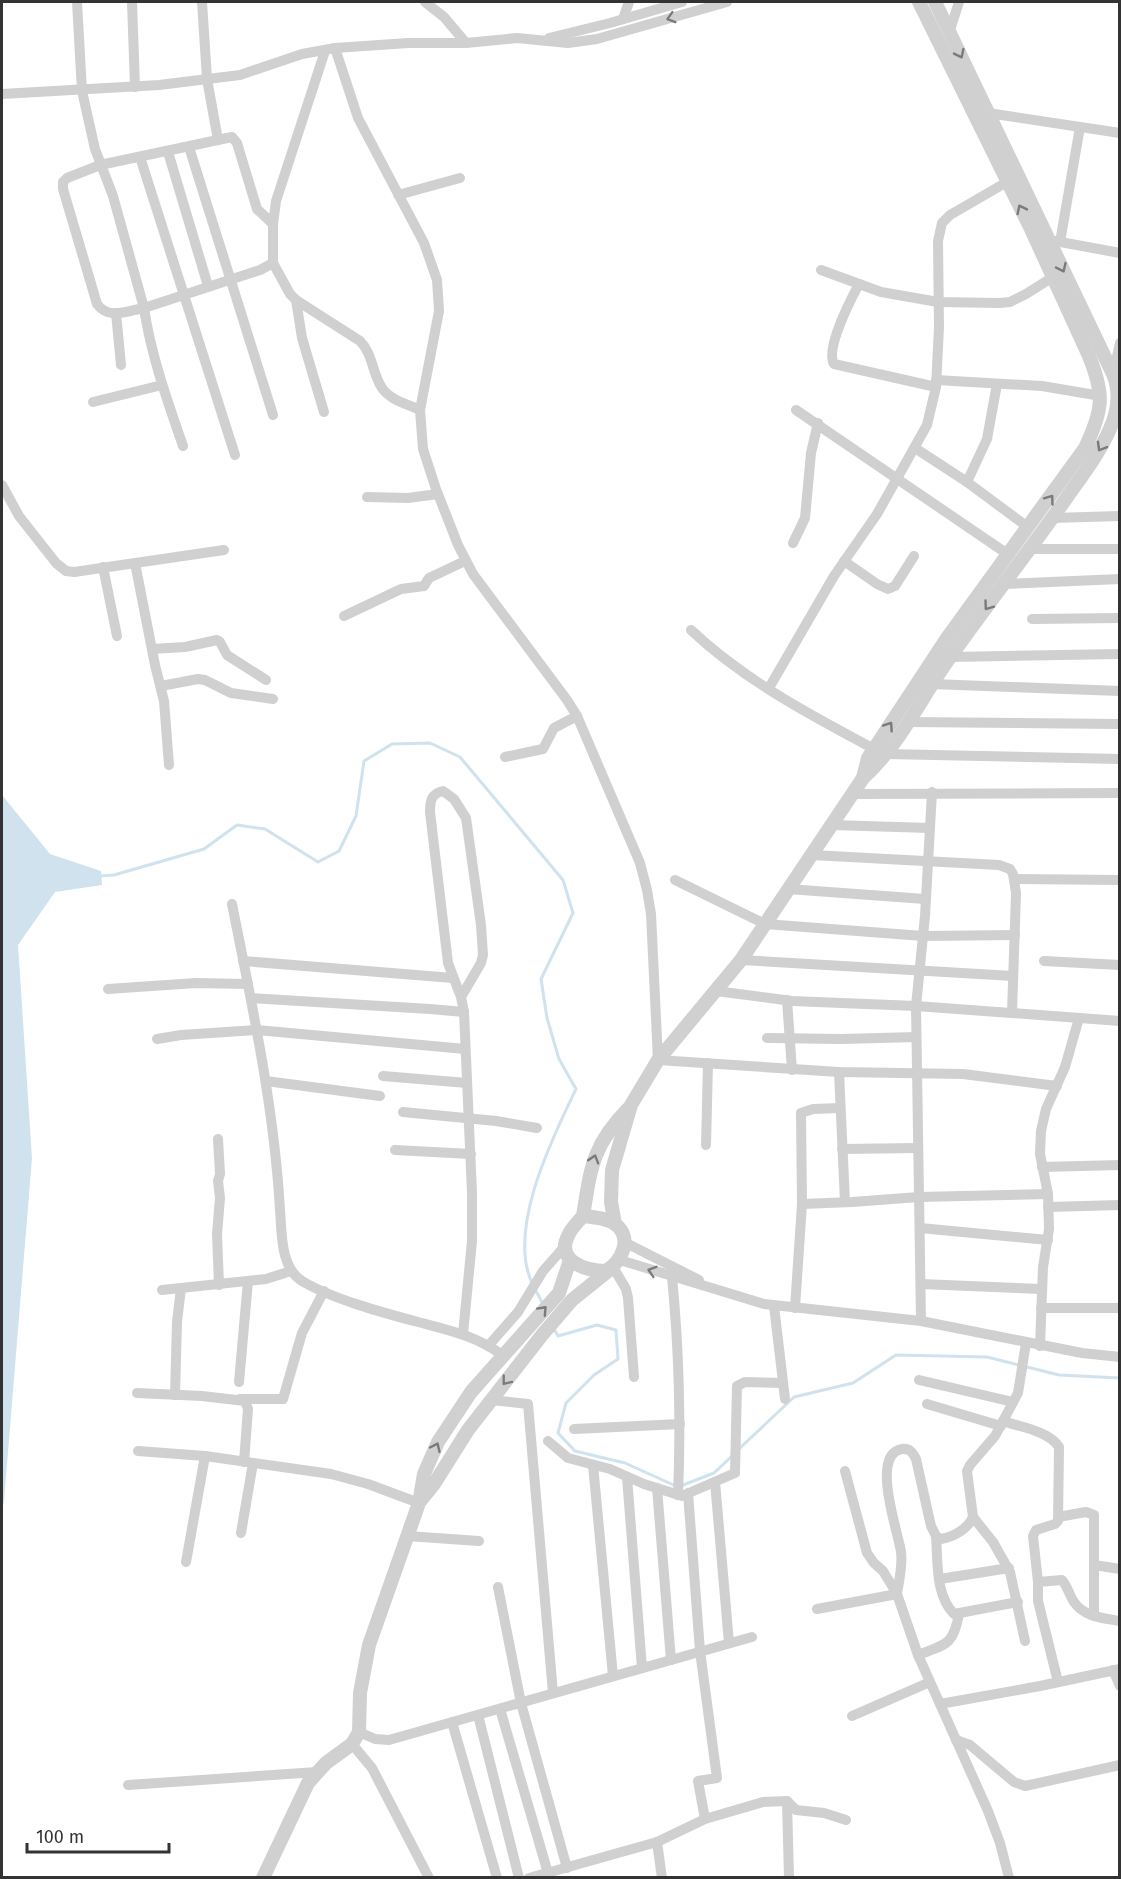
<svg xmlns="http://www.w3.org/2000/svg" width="1121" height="1879" viewBox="0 0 1121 1879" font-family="'Fira Sans',sans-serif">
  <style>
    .water { fill: #cfe2ee }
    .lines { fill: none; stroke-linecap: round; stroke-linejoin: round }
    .stream { stroke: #cfe2ee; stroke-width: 3 }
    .minor { stroke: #d0d0d0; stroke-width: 10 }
    .tertiary { stroke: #d0d0d0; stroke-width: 14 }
    .oneway { stroke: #7a7a7a }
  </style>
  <rect width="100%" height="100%" fill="#fff"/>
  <polygon class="water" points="2,795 50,854 101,871 102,885 55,892 18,945 32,1158 4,1501 2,1509"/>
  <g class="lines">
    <g class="stream">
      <path d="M99,876L114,875L204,849L237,825L265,829L318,862L339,851L356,816L364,761L392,744L430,743L460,757L563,880L573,913L541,979L547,1018L559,1059L576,1089C552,1139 507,1229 532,1283"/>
      <polyline points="535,1289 543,1304"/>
      <polyline points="553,1327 558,1336 597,1325 616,1330 618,1359 594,1375 566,1403 558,1433 575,1451 625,1463 678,1487 714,1473 733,1455"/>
      <polyline points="740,1448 794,1397 853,1383 896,1355 987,1357 1059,1375 1120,1378"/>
    </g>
    <g class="minor">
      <path d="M77,2L82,91L95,149L113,196L144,308C127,311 108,320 97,304L63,189V182L67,178L100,165L232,137L237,143L257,209L273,224"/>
      <polyline points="132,2 135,87"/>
      <polyline points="202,2 207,79 218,140"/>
      <polyline points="425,2 444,17 466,43"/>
      <polyline points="623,19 629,2"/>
      <polyline points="949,33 959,2"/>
      <polyline points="549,38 610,23 682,2"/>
      <polyline points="335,48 358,118 424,243 437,280 439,311 420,410 423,449 436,489 458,545 473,574 567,700 577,716 640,863 647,890 651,914 658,1060 839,1072 963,1074 1057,1086"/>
      <polyline points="2,94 159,85 224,77 240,75 302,54 335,48 408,43 466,43 517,38 568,43 597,39 727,2"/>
      <polyline points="988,113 1120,133"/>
      <polyline points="189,147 273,415"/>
      <polyline points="168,152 208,286"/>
      <polyline points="140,157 235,455"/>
      <polyline points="398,195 460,178"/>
      <polyline points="1055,241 1120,253"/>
      <polyline points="1060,242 1080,127"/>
      <path d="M273,263L290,294L296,300L360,341C373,354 372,373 382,388C390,400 407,404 420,410"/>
      <polyline points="821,270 881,292 938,302 1000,303 1010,302 1026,294 1053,277"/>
      <path d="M859,284C851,299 825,349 834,364L936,387"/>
      <polyline points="296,300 302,338 324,412"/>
      <polyline points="116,313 121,365"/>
      <polyline points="1113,374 1120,343"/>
      <polyline points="936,380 1042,386 1101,396"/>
      <polyline points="93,402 162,385"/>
      <polyline points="796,410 1009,555"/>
      <path d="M183,446C167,400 151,355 144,308L260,270L273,263V224L276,201L325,51"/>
      <polyline points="915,448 967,482 1029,528"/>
      <polyline points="967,482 987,439 997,384"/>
      <polyline points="2,485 19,516 56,563 66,571 74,572 224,550"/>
      <polyline points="367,497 408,498 438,494"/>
      <polyline points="1052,518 1120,516"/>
      <polyline points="793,543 805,518 811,453 818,423"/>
      <polyline points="1030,549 1120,549"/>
      <polyline points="844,561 877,584 888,589 895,586 914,556"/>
      <polyline points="135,563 155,665 164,701 169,765"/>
      <polyline points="103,567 117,636"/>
      <polyline points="1004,584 1120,579"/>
      <polyline points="344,616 401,589 424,586 429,578 465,561"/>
      <polyline points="1032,619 1120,618"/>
      <path d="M691,630C744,680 810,715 874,749"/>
      <polyline points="152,649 185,647 217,640 220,642 227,655 266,680"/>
      <polyline points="950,657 1120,654"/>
      <polyline points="932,684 1120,691"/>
      <polyline points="161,686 198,679 205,680 231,693 273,699"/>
      <polyline points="769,688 834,576 877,514 927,425 936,387 939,327 938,241 942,223 950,215 1007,182"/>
      <polyline points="907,722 1120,724"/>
      <polyline points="886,754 1120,759"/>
      <polyline points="505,757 543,749 554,728 577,716"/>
      <polyline points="853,794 1120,793"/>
      <polyline points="832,825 930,828"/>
      <polyline points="812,855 999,865 1010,869 1013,874 1016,893 1012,1013"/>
      <polyline points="1014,879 1120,880"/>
      <polyline points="675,880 765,924 923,936 1015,935"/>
      <polyline points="788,889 925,899"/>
      <path d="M232,904C252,1005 274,1106 280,1210C282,1233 280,1267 302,1281C332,1299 384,1313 418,1322C448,1330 477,1336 502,1355"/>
      <polyline points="741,960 1013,976"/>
      <polyline points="243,961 453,978"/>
      <polyline points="1044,961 1120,965"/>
      <polyline points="108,989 196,983 248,984"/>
      <polyline points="716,991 792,1001 916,1006 1120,1021"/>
      <path d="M461,997L481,963L483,955L481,925L466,818L454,799L443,791C431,794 430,801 430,812L448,963L461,997L464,1012L472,1193V1241L463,1334"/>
      <polyline points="251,998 430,1009 464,1012"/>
      <polyline points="787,1000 792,1070"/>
      <polyline points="767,1038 842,1039 916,1037"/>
      <polyline points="157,1039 181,1035 257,1030 465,1049"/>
      <polyline points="839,1072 845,1202"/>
      <polyline points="383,1076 467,1083"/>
      <polyline points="266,1081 380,1096"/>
      <polyline points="403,1112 496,1121 537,1128"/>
      <polyline points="218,1139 220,1174 218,1181 220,1198 217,1234 219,1285"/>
      <polyline points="706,1145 708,1063"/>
      <polyline points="842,1149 918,1148"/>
      <polyline points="395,1150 471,1154"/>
      <polyline points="1042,1167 1120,1165"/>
      <polyline points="802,1204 852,1202 919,1197 1048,1194"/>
      <polyline points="1048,1207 1120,1205"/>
      <polyline points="920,1228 1048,1240"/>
      <polyline points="624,1242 699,1280"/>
      <polyline points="620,1260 764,1304 921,1321 1082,1353 1120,1357"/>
      <polyline points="613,1267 626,1289 628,1298 634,1377"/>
      <path d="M672,1277C679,1349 681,1422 678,1495"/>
      <polyline points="921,1284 1041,1289"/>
      <polyline points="162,1290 266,1279 291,1271"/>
      <polyline points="774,1306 785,1399"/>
      <polyline points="795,1308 802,1204 801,1113 813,1109 840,1108"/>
      <polyline points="1041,1308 1120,1308"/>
      <polyline points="921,1321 916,1006 925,916 932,792"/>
      <polyline points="489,1345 518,1312 543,1271 565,1246"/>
      <polyline points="1040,1346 1043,1267 1049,1229 1048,1194 1040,1154 1041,1131 1046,1109 1065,1067 1079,1018"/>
      <polyline points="919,1380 1013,1402"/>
      <polyline points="239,1382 248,1281"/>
      <polyline points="137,1393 202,1396 245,1401 248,1409 244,1462"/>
      <polyline points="175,1395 177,1322 181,1288"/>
      <polyline points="240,1399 283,1399 302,1333 324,1291"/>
      <polyline points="491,1400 528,1404 553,1693"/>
      <polyline points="927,1404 1001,1426"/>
      <path d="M1003,1421C1020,1427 1049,1431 1059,1447L1058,1521L1055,1524L1036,1530L1033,1536L1038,1582V1601L1058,1682"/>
      <polyline points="574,1429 680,1424"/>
      <polyline points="548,1441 568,1458 610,1469 644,1484 682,1496 735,1473 737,1386 745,1382 783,1383"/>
      <polyline points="138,1451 205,1456 331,1474 368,1484 419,1503"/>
      <polyline points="593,1465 613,1676"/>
      <polyline points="845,1471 867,1553 874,1563 883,1571 897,1594 918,1655 988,1811 1000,1843 1009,1878"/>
      <polyline points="627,1477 642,1668"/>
      <polyline points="715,1482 729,1643"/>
      <polyline points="657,1488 671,1660"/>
      <polyline points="688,1493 700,1651 717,1778 698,1781 705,1819"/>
      <polyline points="973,1517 993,1542 1010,1572 1025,1641"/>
      <polyline points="1058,1517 1086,1512 1094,1515 1094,1616"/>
      <polyline points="241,1533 253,1463"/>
      <polyline points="407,1536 479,1541"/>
      <path d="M936,1536C938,1561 935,1595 954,1614L1018,1602"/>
      <polyline points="186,1562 205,1456"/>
      <polyline points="1094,1565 1120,1569"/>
      <polyline points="940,1579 1009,1568"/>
      <path d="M1038,1582L1062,1580C1068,1587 1069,1595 1074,1602C1084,1617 1103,1618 1120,1621"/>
      <polyline points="498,1587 521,1703 567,1868"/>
      <path d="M817,1609L897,1594C899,1580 903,1565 901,1552C898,1531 870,1454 902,1449C910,1448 913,1453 916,1459L931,1526L936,1536L941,1539C953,1537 968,1529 973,1517L967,1471L970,1465L995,1436L1018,1393L1026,1343"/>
      <path d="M918,1655C946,1644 953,1646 959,1614"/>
      <polyline points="1113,1670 1120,1686"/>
      <polyline points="940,1704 1040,1686 1120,1669"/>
      <polyline points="500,1709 548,1873"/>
      <polyline points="478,1715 519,1878"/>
      <polyline points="852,1716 930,1682"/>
      <polyline points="452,1722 497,1878"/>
      <polyline points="359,1732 375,1739 389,1740 752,1637"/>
      <polyline points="956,1740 970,1745 1014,1782 1025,1786 1120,1765"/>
      <polyline points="352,1744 372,1768 429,1878"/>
      <polyline points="128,1785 317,1772"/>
      <polyline points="787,1801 789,1878"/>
      <polyline points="657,1842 662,1878"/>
      <polyline points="529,1878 657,1842 705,1819 763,1802 787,1801 796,1810 824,1813 846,1820"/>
    </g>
    <g class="tertiary">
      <path d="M863,778L868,758L947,638L1085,448C1103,410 1105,395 1089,356L1031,229L919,2"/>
      <path d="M583,1216C593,1217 607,1218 615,1224C634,1238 621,1262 606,1271C586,1271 555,1261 568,1236C571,1228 578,1222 583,1216Z"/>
      <path d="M583,1216C591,1167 592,1146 628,1109"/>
      <path d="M615,1224L611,1202L612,1170L631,1105L658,1060L741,960L863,778C900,745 922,696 951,656C988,603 1028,553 1065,500C1080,478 1098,456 1109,431C1118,412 1121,393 1113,374L935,2"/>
      <polyline points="421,1500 434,1484 468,1430 542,1335 572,1300 613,1267"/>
      <polyline points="263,1878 308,1783 326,1763 352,1744 359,1732 360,1693 369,1645 419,1503 424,1474 438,1442 471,1392 559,1293 570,1260"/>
    </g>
  </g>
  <defs><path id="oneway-chevron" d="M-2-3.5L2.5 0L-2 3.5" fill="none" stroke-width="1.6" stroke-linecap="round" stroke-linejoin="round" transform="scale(1.5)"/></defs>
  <g class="oneway">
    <use href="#oneway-chevron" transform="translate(671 18) rotate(163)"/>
    <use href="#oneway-chevron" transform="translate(960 54) rotate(64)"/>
    <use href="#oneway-chevron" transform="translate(1021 209) rotate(-116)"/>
    <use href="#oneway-chevron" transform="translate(1062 268) rotate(65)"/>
    <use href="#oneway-chevron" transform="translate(1101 447) rotate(120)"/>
    <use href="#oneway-chevron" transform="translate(1050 499) rotate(-54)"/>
    <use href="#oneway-chevron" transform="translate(988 606) rotate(126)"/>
    <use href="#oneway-chevron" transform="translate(889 726) rotate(-56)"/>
    <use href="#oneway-chevron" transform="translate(594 1159) rotate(-73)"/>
    <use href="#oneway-chevron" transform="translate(652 1271) rotate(-163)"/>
    <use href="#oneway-chevron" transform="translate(543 1310) rotate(-47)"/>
    <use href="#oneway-chevron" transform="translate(506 1381) rotate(128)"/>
    <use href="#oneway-chevron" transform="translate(436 1447) rotate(-65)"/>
  </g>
  <rect width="1121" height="1879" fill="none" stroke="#333333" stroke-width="6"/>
  <path d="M27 1843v9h142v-9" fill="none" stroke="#333333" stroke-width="3"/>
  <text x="36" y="1843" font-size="18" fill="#333333" stroke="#ffffff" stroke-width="4.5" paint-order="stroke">100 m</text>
</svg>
